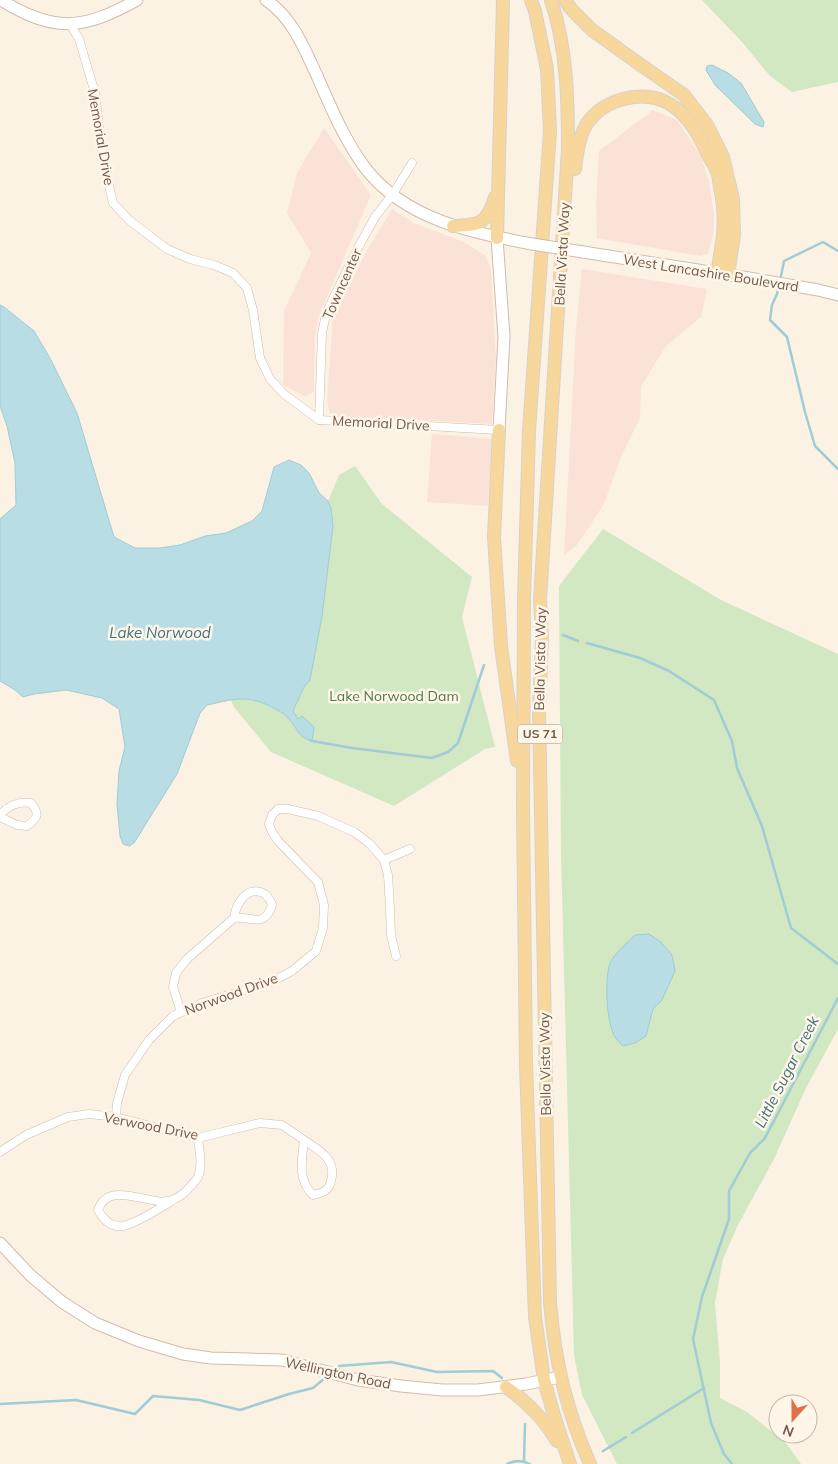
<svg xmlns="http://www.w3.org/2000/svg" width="838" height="1464" viewBox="0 0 838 1464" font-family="Mulish,sans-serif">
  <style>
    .commercial { fill: #fbe2d7 }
    .green { fill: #d1e8c2 }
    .water { fill: #b8dde4; stroke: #9fccd5 }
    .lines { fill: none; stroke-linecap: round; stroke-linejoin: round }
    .stream { stroke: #9fccd5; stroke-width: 2.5 }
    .street-casing { stroke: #cebcad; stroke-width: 9 }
    .secondary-casing { stroke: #d1bcaa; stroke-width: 13 }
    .primary-casing { stroke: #d8d1cc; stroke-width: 14 }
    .street { stroke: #fff; stroke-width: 8 }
    .secondary { stroke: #fff; stroke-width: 11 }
    .primary { stroke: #f8d79d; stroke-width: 12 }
    .secondary-bridge-casing { stroke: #d1bcaa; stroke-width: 13; stroke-linecap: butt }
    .secondary-bridge { stroke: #fff; stroke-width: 11 }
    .labels { text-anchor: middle; stroke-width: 5; stroke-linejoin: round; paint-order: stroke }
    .shield { fill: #fef6e9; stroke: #9c887a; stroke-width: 1 }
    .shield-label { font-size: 12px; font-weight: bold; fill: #72594a }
    .street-label { font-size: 14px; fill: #72594a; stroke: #fef6e9 }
    .park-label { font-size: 14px; fill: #527842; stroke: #fef6e9 }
    .water-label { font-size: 15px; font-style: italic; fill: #41737f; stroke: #fef6e9 }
  </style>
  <rect width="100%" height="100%" fill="#fbf2e3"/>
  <g class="commercial">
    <polygon points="653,110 677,120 701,156 709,182 714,214 713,236 708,254 700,256 597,238 596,207 599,151"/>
    <polygon points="324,128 371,195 318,318 315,337 314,392 304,396 283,385 284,311 311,253 287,213 297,173"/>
    <polygon points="392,209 414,223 464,242 486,256 491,270 496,358 492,424 335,416 329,412 327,399 333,317 366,252"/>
    <polygon points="582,269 707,289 701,317 666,346 641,386 640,418 621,457 604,504 577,545 564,555 576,328"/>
    <polygon points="432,434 492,439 488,506 427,502"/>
  </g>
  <g class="green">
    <polygon points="702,0 838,0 838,82 792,92 770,76 742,42"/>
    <path d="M355,466L382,504L472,577L462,617L495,747L485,749L394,806L271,752L234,707L230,698C247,698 267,702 282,712C294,721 296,737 312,741L293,711L304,687L310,679L331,508L328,501L339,475Z"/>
    <polygon points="603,529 721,600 838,654 838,1029 806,1088 774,1159 738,1225 723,1259 715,1303 720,1363 720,1398 747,1412 786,1443 801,1464 617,1464 582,1395 574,1355 561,854 559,586"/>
  </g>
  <g class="water">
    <polygon points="712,65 728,73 741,83 764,122 763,127 755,124 715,85 706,70 707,66"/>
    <path d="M0,305L4,307L34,331L50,358L77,413L114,537L135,548H160L180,545L205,536L226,533L252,521L262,511L274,467L289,460L301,465L309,473L319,493L328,501L331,508L333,526L322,616L310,680L304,687L293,711L298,719L302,716L314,727L312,741C298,737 298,730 290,720C281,709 256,698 241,699C230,699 218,703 207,705L200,713L177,774L134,843L129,846L123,844L120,836L117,804L119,771L125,747L119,709L102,698L66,690L34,694L23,697L15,690L0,681V519L16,505L15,463L7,426L0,406Z"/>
    <path d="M649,934L661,942L672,955L675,971L662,1000L653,1009L646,1036L635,1043L623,1046C621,1043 616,1040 615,1037C606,1023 604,975 611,961C617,951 627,943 635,935Z"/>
  </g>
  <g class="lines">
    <g class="stream">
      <polyline points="780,281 784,261 823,242 838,251"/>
      <polyline points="779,286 777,294 772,305 770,320 787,337 805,412 815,446 838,469"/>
      <polyline points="563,635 578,641"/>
      <polyline points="587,643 640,658 669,671 714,700 732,741 737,768 762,826 791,928 838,964"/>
      <polyline points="310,740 312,741 352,748 432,758 448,752 458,743 484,665"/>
      <polyline points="339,1366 391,1362 437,1372 493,1371 502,1378"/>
      <polyline points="0,1404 76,1400 135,1414 153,1396 199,1400 240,1410 289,1394 313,1388 325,1378"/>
      <polyline points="632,1433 704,1388"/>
      <polyline points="603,1451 626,1437"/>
      <polyline points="524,1461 525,1424"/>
      <path d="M507,1464C515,1460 522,1460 530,1464"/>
      <polyline points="732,1464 724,1454 711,1423 693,1339 702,1297 729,1219 729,1191 750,1153 765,1138 838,998"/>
    </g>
    <defs>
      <g id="street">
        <polyline points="70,24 79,39 95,93 103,159 113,203 129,220 167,249 190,259 214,265 233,273 247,288 253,310 260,358 270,379 284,394 319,420 499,430"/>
        <polyline points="319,420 322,333 325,319 330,305 359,246 375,217 393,194 412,163"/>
        <path d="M0,815C9,805 18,801 31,803C40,814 38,818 27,826L17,825L0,817"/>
        <polyline points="384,860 410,849"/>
        <path d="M181,1012L173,987L176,973L187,959L234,918C251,915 264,930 272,905C266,887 248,887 239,903C236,907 235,913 234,918"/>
        <polyline points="116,1117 117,1103 125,1075 149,1040 173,1016 202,1003 271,982 292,971 316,951 323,928 324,905 318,882 278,841 271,830 269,824 272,815 278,809 288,809 318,816 354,832 369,843 384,860 388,875 390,908 391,935 396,956"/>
        <path d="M0,1152L26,1135L68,1117L89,1114L116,1117L198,1138L260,1123L282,1125L304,1140C302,1161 297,1179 313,1195C322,1193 329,1191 331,1181C337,1159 320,1151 304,1140"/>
        <path d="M172,1201C158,1209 138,1223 123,1226C111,1228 103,1219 98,1210C109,1178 151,1208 172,1200C178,1198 185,1193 188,1189C191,1185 196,1181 198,1177C203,1165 199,1150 198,1138"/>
      </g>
      <g id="secondary">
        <path d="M1,0C54,33 83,30 137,0"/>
        <path d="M266,0C293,18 305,50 318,78C332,110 345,141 366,169C405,219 472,233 532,244"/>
        <polyline points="497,238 504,337 499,430"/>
        <polyline points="583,252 749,278 818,290 838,295"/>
        <polyline points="0,1243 30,1275 62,1302 95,1323 139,1341 183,1354 211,1358 282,1360 358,1380 401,1386 442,1390 478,1390 526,1384 560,1377"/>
      </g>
      <g id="primary">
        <polyline points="531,0 535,11 547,69 550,131 529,431 524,599 523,808 526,1065 535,1317 544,1380 555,1419 570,1464"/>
        <path d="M551,0C567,48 568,99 568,149L540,600L542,639L539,709L550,1302C555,1362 566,1409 590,1464"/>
        <polyline points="565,0 571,9 592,30 638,63 684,95 707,125 723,157 733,199 734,235 728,275"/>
        <path d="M575,169C577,154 579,135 588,122C606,98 644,89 670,104C689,116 699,135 708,155C711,160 715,166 717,172C719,176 719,182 720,187C727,220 723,240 717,273"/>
        <path d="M453,226C478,225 487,225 495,197"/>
        <polyline points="497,238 503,0"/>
        <polyline points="499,430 494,537 501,646 517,761"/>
        <path d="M506,1387C528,1403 543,1418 557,1441"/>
      </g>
    </defs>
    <use href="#street" class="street-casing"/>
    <use href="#secondary" class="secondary-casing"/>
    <use href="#primary" class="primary-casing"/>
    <use href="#street" class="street"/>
    <use href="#secondary" class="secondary"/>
    <use href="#primary" class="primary"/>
    <defs>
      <polyline id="secondary-bridge" points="532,244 583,252"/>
    </defs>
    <use href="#secondary-bridge" class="secondary-bridge-casing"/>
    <use href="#secondary-bridge" class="secondary-bridge"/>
  </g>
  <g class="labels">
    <rect class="shield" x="517.5" y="724.5" width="45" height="19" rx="4"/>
    <g class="shield-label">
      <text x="540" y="738">US 71</text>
    </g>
    <g class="street-label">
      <text transform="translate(101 137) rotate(80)" y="5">Memorial Drive</text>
      <text transform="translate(562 254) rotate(-87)" y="5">Bella Vista Way</text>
      <text transform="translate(711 273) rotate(9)" y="5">West Lancashire Boulevard</text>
      <text transform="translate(342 284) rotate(-66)" y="5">Towncenter</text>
      <text transform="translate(381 423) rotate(3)" y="5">Memorial Drive</text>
      <text transform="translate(540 659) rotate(-89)" y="5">Bella Vista Way</text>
      <text transform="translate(231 994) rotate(-20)" y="5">Norwood Drive</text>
      <text transform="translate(545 1064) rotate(-91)" y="5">Bella Vista Way</text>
      <text transform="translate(151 1126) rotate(11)" y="5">Verwood Drive</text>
      <text transform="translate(338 1373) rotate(12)" y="5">Wellington Road</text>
    </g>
    <g class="park-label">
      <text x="394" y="701">Lake Norwood Dam</text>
    </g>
    <g class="water-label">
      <text x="160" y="638">Lake Norwood</text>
      <text transform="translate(787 1072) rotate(-63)" y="5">Little Sugar Creek</text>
    </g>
  </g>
  <g transform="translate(793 1419) rotate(201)"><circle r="24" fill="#fef6e9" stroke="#c6b7a9"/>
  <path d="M0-4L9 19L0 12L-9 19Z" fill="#e26e4b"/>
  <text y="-8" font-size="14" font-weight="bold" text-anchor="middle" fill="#72594a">N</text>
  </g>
</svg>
